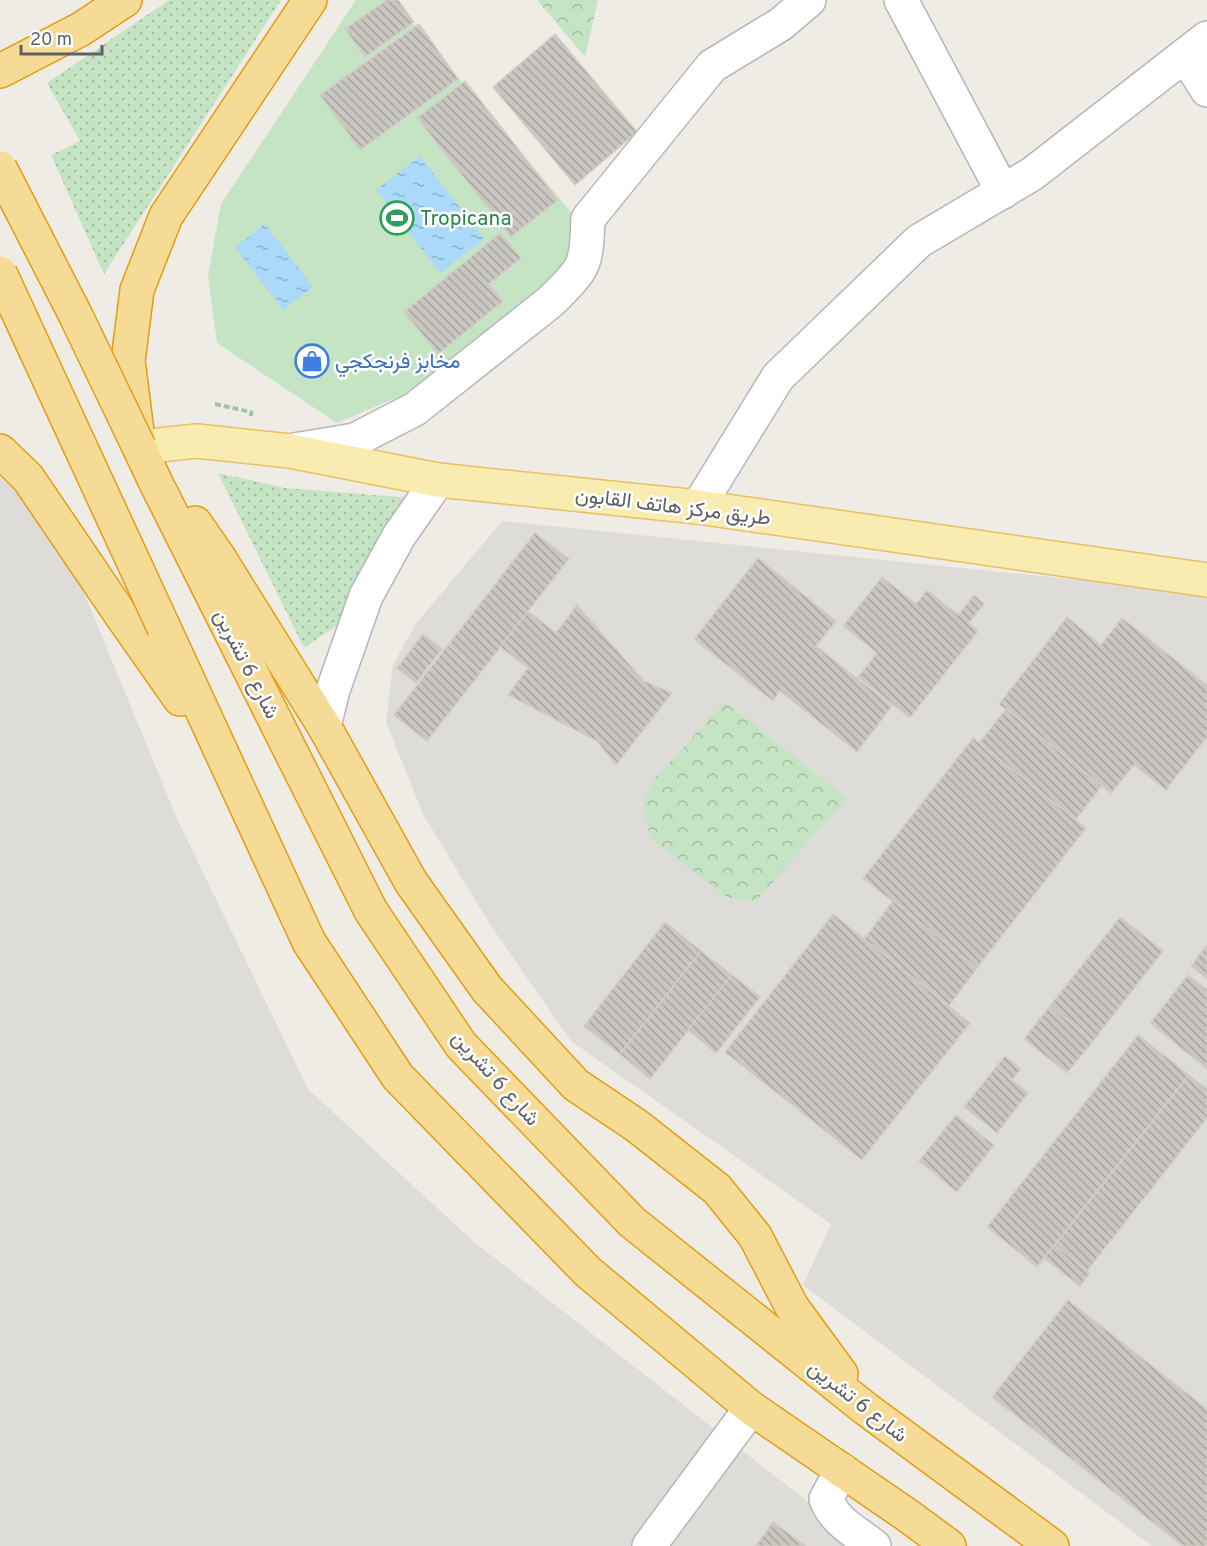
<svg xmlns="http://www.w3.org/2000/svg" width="1207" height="1546" viewBox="0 0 1207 1546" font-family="Overpass,Vazirmatn,sans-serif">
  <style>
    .industrial { fill: #dedcd8 }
    .grass { fill: url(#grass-dots) }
    .forest { fill: url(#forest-crowns) }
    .pitch { fill: #c5e4c4 }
    .water { fill: url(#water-ripples) }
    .building { fill: url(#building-back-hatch); stroke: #d3cec4; stroke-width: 1.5 }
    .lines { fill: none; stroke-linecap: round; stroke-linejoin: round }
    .minor-casing { stroke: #b3b6ba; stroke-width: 36 }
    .major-casing { stroke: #e8c066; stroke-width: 36 }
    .highway-casing { stroke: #e49d10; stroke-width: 36 }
    .path { stroke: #9ec5a8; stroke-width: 4; stroke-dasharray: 6 3; stroke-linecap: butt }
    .minor { stroke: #fff; stroke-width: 33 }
    .major { stroke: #f9ecb0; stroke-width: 33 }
    .highway { stroke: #f6db96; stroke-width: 33 }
    .highway-bridge-casing { stroke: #e49d10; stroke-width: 36; stroke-linecap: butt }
    .highway-bridge { stroke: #f6db96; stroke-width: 33 }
    .labels { text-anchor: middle; stroke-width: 5; stroke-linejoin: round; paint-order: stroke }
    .leisure-label { font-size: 21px; fill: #27864d; stroke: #fff; text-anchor: start }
    .shop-label { font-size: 21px; fill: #366cbe; stroke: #fff; text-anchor: start }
    .street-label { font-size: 21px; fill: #5d6165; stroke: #fff }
  </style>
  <defs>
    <pattern id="grass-dots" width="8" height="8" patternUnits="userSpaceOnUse" patternTransform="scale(1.5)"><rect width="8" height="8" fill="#c5e4c4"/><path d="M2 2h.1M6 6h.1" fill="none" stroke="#a3bca3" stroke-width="1.8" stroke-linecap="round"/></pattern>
    <pattern id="forest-crowns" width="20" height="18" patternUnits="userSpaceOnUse" patternTransform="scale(1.5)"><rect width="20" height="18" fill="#c5e4c4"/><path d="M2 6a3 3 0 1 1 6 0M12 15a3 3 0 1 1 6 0" fill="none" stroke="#a3bca3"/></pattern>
    <pattern id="water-ripples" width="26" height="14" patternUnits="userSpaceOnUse" patternTransform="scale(1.5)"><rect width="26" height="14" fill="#abd9f9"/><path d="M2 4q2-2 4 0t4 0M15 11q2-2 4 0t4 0" fill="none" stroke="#8eb3cd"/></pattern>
    <pattern id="building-back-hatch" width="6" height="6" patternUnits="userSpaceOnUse" patternTransform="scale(1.5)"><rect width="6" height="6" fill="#cac7c2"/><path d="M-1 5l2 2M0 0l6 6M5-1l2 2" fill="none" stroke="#a7a5a1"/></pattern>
  </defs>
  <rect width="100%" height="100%" fill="#efece6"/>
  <g class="industrial">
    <polygon points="0,478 21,495 82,588 178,821 308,1089 474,1242 865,1546 0,1546"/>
    <polygon points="502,521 1207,593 1207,1546 1152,1546 803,1285 831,1224 571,1041 491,926 423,814 386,722 393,665 415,625"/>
  </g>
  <g class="grass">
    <polygon points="169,0 281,0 104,274 51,155 80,141 47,83"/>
    <polygon points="218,473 285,488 412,498 339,624 304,648"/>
  </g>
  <g class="forest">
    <polygon points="537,0 598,0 585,57"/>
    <polygon points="725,702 847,798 755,903 727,897 651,839 642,808 653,780"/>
  </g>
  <polygon class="pitch" points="356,0 393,0 587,231 559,276 417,389 337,423 217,343 208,276 221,204"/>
  <g class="water">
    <polygon points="420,156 484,239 440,273 376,190"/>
    <polygon points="265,224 313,287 283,310 235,247"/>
  </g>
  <g class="building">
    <polygon points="387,0 398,0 414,22 365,57 345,29"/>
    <polygon points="419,24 458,79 360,150 320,95"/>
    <polygon points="555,34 637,132 575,185 493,87"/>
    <polygon points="465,81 558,200 511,237 417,118"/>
    <polygon points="500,233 521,258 489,284 503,301 438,354 404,312"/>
    <polygon points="535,533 569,559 481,672 448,645"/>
    <polygon points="758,558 836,621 816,646 892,706 857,752 780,691 773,701 694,639"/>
    <polygon points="882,577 916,604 927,590 958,615 974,595 984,604 969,623 978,631 910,718 858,677 877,653 843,626"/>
    <polygon points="577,605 644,681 672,693 616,765 597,741 508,695 528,668 500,647 528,611 556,633"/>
    <polygon points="1067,617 1101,645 1122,618 1207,685 1207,737 1166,790 1134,765 1111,793 999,704"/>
    <polygon points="423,634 442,649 416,683 397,668"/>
    <polygon points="448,645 481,672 427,741 394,715"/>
    <polygon points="1006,709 1102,786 1075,820 979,743"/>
    <polygon points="973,738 1086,828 977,968 863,878"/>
    <polygon points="893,901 977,968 949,1006 864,939"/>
    <polygon points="833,914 970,1023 862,1160 725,1052"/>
    <polygon points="1120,917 1163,951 1093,1041 1050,1006"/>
    <polygon points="665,922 701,951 620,1054 584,1026"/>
    <polygon points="1207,945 1207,979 1191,966"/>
    <polygon points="701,951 732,975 650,1079 620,1054"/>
    <polygon points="732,975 760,997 716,1053 688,1030"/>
    <polygon points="1188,975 1207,990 1207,1069 1150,1023"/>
    <polygon points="1050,1006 1093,1041 1067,1073 1024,1039"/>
    <polygon points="1138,1035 1189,1075 1037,1267 987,1227"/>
    <polygon points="1005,1056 1021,1069 1012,1080 996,1067"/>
    <polygon points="996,1067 1028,1093 997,1133 964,1107"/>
    <polygon points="1189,1075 1207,1089 1207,1118 1087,1271 1055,1245"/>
    <polygon points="956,1115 994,1145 957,1192 919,1161"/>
    <polygon points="1055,1245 1090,1273 1080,1286 1044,1258"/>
    <polygon points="1068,1300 1207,1409 1207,1546 1183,1546 992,1397"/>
    <polygon points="773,1522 806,1546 756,1546"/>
  </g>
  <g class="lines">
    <defs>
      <g id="minor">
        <polyline points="901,0 1003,192"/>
        <polyline points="1185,55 1207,90"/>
        <path d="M294,450L355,440L415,409L550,302C560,292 579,275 583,262C588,249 587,233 588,219L712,66L781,24L809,0"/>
        <polyline points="698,507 778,377 919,241 1032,174 1207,38"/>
        <polyline points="324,726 333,690 366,596 399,536 438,480"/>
        <path d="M842,1470L826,1499C835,1522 856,1532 874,1546"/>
        <polyline points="649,1546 751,1408"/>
      </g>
      <polyline id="major" points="139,447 197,441 290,451 438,480 698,507 1207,580"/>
      <g id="highway">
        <polyline points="310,0 166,216 137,290 128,361 139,447 155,481 371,911 461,1045 632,1222 866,1409 1052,1546"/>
        <polyline points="0,71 81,29 125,0"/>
        <polyline points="0,451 28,478 121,615 180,699"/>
        <polyline points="195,523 218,556 324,726 411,882 487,989 576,1085 637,1126 717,1189 755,1236 792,1307 841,1374"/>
        <polyline points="164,628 309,942 398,1077 588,1272 751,1408 907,1515 949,1546"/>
      </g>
    </defs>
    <use href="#minor" class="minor-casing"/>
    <use href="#major" class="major-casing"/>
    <use href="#highway" class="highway-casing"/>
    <polyline class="path" points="215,404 251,412 251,416"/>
    <use href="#minor" class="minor"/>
    <use href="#major" class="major"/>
    <use href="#highway" class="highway"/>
    <defs>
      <g id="highway-bridge">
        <polyline points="0,168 76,316 139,447"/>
        <polyline points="0,273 164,628"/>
      </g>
    </defs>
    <use href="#highway-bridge" class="highway-bridge-casing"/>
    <use href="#highway-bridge" class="highway-bridge"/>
  </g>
  <defs>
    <symbol id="stadium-ring" viewBox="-11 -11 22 22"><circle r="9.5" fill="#fff" stroke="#2e9e5b" stroke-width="1.5"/><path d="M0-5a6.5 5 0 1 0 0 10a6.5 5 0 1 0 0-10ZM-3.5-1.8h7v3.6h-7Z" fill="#2e9e5b"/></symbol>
    <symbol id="shop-ring" viewBox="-11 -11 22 22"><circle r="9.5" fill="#fff" stroke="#3f7fe0" stroke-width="1.5"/><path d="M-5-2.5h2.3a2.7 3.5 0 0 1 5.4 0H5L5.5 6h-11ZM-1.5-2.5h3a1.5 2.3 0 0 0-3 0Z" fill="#3f7fe0"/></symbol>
  </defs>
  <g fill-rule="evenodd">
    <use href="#stadium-ring" x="378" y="199" width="38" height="38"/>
    <use href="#shop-ring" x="293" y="342" width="38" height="38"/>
  </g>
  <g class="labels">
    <g class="leisure-label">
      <text x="420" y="225">Tropicana</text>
    </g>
    <g class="shop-label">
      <text x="335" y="368">مخابز فرنجكجي</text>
    </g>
    <g class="street-label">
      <text transform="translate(673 506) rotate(7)" y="7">طريق مركز هاتف القابون</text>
      <text transform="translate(247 664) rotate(63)" y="7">شارع 6 تشرين</text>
      <text transform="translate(496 1078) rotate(48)" y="7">شارع 6 تشرين</text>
      <text transform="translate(858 1401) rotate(38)" y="7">شارع 6 تشرين</text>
    </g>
  </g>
  <path d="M21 45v9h81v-9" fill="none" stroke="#5d6165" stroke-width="3"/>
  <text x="30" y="45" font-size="18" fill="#5d6165" stroke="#ffffff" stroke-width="4.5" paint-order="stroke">20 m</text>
</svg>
